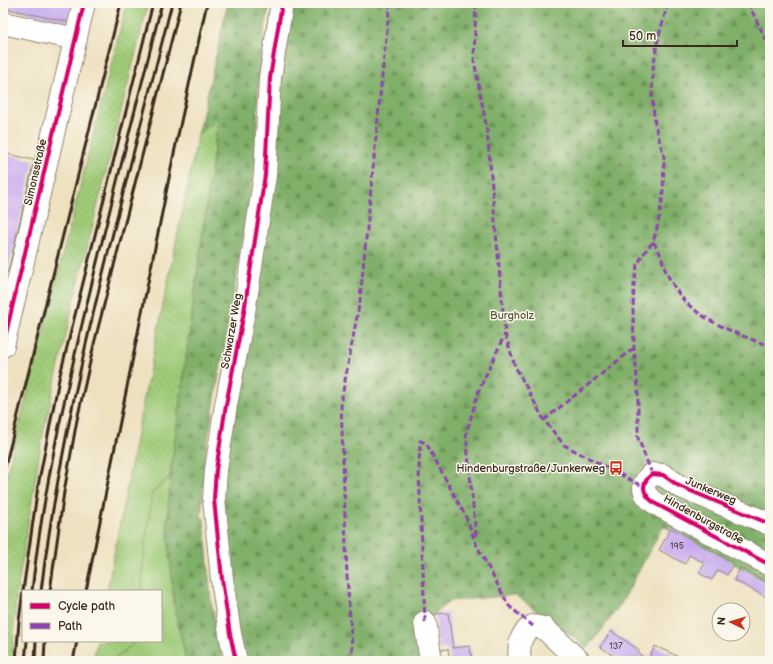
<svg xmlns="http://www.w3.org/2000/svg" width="773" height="664" viewBox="0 0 773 664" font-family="'Balsamiq Sans',sans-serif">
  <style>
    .grass { fill: url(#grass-dots); stroke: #6d7a4b }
    .forest { fill: url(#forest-firs); stroke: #5d6c43 }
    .garden { fill: #9fcb78; stroke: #6d7a4b }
    .building { fill: #c6a9ef }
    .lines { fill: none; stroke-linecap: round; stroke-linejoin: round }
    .minor-casing { stroke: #94866f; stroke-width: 24 }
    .minor { stroke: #fff; stroke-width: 22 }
    .rail { stroke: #3b2a1e; stroke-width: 3 }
    .quiet { stroke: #8e44ad; stroke-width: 3; stroke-dasharray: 6 3; stroke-linecap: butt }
    .cycleway-casing { stroke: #fbf7ec; stroke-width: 6 }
    .cycleway { stroke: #d6006c; stroke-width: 4 }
    .labels { text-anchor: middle; stroke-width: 3; stroke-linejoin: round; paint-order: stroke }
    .number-label { font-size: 9px; fill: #5e4a52 }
    .street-label { font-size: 11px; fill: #3b2a1e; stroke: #fbf7ec }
    .park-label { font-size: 11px; fill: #595a39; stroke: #fbf7ec }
    .poi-label { font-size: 11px; fill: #3b2a1e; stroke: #fbf7ec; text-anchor: end }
  </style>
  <defs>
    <pattern id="grass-dots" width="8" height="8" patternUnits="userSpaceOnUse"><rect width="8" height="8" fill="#9fcb78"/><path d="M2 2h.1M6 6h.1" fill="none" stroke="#8aae67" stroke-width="1.8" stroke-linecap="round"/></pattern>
    <pattern id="forest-firs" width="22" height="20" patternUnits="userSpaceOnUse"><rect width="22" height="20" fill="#7faf68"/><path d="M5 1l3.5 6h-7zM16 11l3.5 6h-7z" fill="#698f55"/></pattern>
  </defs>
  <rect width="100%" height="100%" fill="#fbf7ec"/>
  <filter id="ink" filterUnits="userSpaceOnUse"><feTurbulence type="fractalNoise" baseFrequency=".025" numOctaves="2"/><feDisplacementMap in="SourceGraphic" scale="8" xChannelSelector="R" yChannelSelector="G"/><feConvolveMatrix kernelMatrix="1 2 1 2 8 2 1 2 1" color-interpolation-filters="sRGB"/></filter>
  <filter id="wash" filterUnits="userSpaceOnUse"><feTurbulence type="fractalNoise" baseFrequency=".012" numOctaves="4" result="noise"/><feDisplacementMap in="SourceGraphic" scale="16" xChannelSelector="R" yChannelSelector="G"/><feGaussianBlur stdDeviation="0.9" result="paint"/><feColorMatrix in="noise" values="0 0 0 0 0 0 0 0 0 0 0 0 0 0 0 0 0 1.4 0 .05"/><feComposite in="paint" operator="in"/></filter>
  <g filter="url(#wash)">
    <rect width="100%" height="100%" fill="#eee1c0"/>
    <g class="grass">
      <polygon points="127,3 148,3 74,300 42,438 16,598 12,661 3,661 3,488"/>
      <polygon points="218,119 170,477 152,493 143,564 142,591 107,591 142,408 198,135"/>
      <polygon points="97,641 136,641 113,661 93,661"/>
    </g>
    <g class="forest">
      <polygon points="228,3 270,3 263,37 258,91 256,157 250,195 205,456 201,518 204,518 211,602 223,661 186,661 174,605 167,523 170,477 218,119 198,135"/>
      <path d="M290,3H770V583L663,526L621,604L588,648L515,595L449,601L437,612H435V614L418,617L429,661H244C232,599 223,536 224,473L279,55Z"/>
    </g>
    <polygon class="garden" points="170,477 167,523 174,605 186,661 113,661 136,641 161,641 161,591 142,591 143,564 152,493"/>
    <g id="blocks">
      <g class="building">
        <polygon points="3,3 73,3 69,22 3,8"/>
        <polygon points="3,153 34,160 8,272 3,271"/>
        <polygon points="671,528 734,563 727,575 718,570 712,580 699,573 705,563 689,555 685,564 659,550"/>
        <polygon points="740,568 770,584 770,599 734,580"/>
        <polygon points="448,613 453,648 470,646 472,660 470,660 470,661 450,661 448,649 439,650 435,614"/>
        <polygon points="611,631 639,650 638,653 647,659 646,661 621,661 600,647"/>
        <polygon points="655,646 677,656 675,661 648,661"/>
      </g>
    </g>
  </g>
  <g filter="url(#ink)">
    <use href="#blocks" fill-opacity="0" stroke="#94866f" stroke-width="1"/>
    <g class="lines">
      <defs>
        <g id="minor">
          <polyline points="3,23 76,39"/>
          <polyline points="3,346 84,3"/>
          <path d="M770,524L679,486L663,475L652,474C639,485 643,495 656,504L770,565"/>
          <polyline points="425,622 431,661"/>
          <polyline points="236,661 230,634 222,579 214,499 216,470 226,405 244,312 265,175 270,78 282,3"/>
          <path d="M520,661C518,647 519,634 533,626L544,628L579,661"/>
        </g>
      </defs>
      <use href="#minor" class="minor-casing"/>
      <use href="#minor" class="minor"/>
      <g class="rail">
        <polyline points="3,475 121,3"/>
        <polyline points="23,591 38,486 59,379 153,3"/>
        <path d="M32,591C43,490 66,390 90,291C113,195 138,99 162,3"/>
        <path d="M41,591C66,391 123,198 172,3"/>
        <polyline points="50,591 64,492 77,420 94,344 181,3"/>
        <polyline points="86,591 173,158 207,3"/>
        <polyline points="16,661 19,621 23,591"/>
        <polyline points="25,661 27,641"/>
        <polyline points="35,661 36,641"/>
        <polyline points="44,661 45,641"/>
        <polyline points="73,661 77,641"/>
      </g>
      <g class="quiet">
        <polyline points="476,3 474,60 487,130 505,334 515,366 544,420 564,445 644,487"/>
        <polyline points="748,3 770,48"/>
        <path d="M653,242C662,253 661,259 666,272C669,278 673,285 677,291C693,318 741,336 770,346"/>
        <polyline points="544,420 634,348"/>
        <polyline points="652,474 638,438 638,389 634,348 633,309 634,284 637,265 646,250 653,242 658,224 663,195 664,156 655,125 652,95 653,70 657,43 668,3"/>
        <polyline points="476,536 466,434 479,390 505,334"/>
        <polyline points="425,622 419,471 420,441 426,443 466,517 476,544 509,606 533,626"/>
        <polyline points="353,661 347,576 341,402 360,300 384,56 390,3"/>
      </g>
      <defs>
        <g id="cycleway">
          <polyline points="3,346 84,3"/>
          <path d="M770,524L679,486L663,475L652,474C639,485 643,495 656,504L770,565"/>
          <polyline points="236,661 230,634 222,579 214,499 216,470 226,405 244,312 265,175 270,78 282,3"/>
        </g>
      </defs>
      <use href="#cycleway" class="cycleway-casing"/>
      <use href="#cycleway" class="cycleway"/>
    </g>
  </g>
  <defs>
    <symbol id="bus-bare" viewBox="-9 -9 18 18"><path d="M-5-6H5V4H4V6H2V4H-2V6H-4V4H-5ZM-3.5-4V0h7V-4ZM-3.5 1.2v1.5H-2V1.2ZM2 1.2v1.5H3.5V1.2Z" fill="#c8321e" stroke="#fbf7ec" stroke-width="2.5" paint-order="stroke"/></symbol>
  </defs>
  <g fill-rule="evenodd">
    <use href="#bus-bare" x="606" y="458" width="20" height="20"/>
  </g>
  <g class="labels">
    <g class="number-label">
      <text x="677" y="549">195</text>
      <text x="616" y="649">137</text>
    </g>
    <g class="street-label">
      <text transform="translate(35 172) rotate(-77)" y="4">Simonsstraße</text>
      <text transform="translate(231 331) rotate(-80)" y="4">Schwarzer Weg</text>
      <text transform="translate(711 490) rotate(23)" y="4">Junkerweg</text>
      <text transform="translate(704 519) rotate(29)" y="4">Hindenburgstraße</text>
    </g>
    <g class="park-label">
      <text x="512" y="319">Burgholz</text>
    </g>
    <g class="poi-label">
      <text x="605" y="472">Hindenburgstraße/Junkerweg</text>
    </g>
  </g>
  <rect width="773" height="664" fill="none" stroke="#fbf7ec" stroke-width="16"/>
  <rect x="22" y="590" width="140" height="52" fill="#fbf7ec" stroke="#aea59a"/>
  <rect x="30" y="603" width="20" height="6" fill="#d6006c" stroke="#aea59a"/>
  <text x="58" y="610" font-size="12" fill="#3b2a1e">Cycle path</text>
  <rect x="30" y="623" width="20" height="6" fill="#8e44ad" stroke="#aea59a"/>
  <text x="58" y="630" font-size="12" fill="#3b2a1e">Path</text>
  <g transform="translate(731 622) rotate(275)"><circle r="19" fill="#fbf7ec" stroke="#aea59a"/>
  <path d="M0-3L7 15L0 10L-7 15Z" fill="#c8321e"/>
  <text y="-6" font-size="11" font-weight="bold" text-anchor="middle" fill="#3b2a1e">N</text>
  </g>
  <path d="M623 40v6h114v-6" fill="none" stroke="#3b2a1e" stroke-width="2"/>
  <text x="629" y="40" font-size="12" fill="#3b2a1e" stroke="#fbf7ec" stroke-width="3" paint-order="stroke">50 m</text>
</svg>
